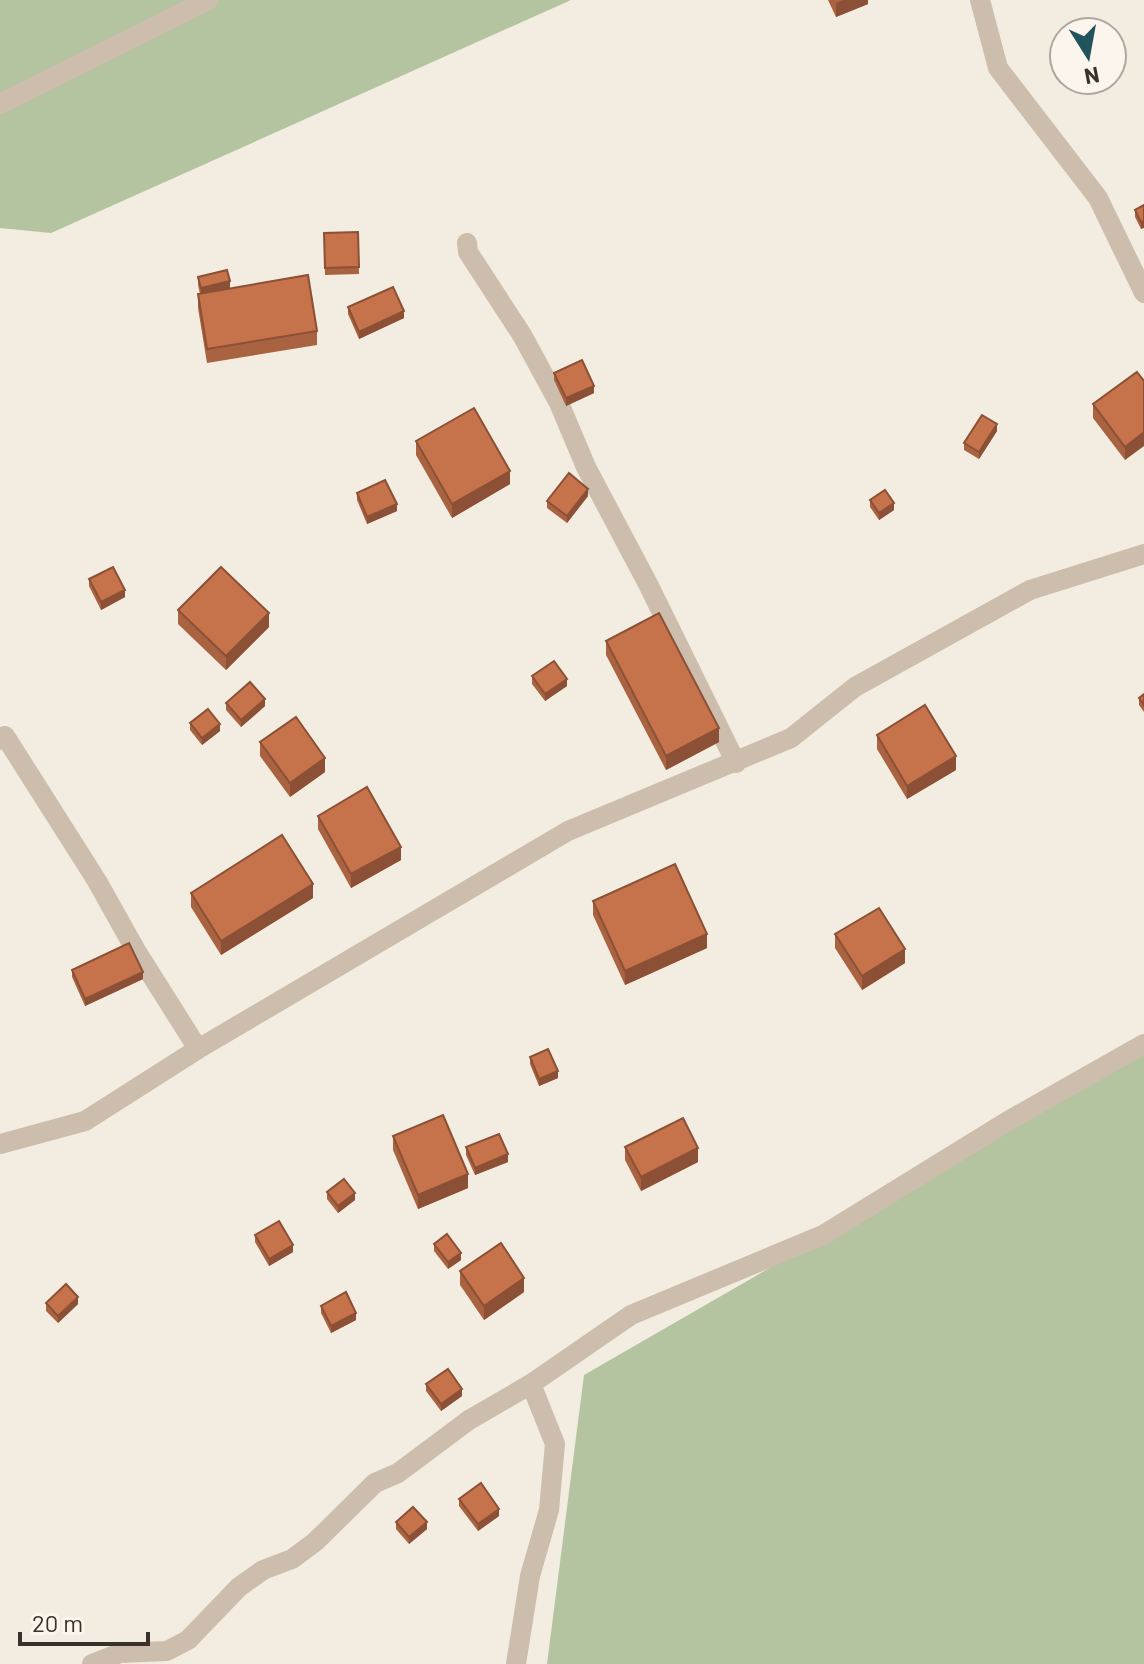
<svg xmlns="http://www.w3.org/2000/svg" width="1144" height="1664" viewBox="0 0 1144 1664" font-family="Barlow,sans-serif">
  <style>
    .green { fill: #b4c3a0 }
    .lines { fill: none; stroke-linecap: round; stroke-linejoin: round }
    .minor { stroke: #ccbdac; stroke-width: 20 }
    .wall { fill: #aa6341 }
    .shaded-wall { fill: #8b5035 }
    .building { fill: #c6734c; stroke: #8b5035; stroke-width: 2 }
  </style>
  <rect width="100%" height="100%" fill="#f3ece0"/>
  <g class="green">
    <polygon points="0,0 571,0 51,233 0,228"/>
    <polygon points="1144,1052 1144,1664 547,1664 584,1375"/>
  </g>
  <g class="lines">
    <g class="minor">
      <polyline points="980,0 998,68 1098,198 1144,293"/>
      <polyline points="0,104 208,0"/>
      <polyline points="467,243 468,252 522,335 559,403 586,467 648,584 736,763"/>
      <polyline points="0,740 5,736 97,881 135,949 198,1049"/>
      <polyline points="0,1144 85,1121 198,1049 568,831 791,738 855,687 1030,590 1144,554"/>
      <polyline points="92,1664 120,1653 167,1651 188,1640 239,1587 263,1570 292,1559 315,1542 375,1483 398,1473 469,1420 531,1384 631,1315 823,1235 1008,1121 1144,1044"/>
      <polyline points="516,1664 530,1576 549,1510 555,1444 531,1384"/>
    </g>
  </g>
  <g class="wall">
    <polygon points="828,0 868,0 868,4 836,17"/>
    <polygon points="1144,205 1141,229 1135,217 1135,210"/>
    <polygon points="358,232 359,274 325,275 324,234"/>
    <polygon points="198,277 230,289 317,331 317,345 207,363 198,308 198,294 200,294 198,285"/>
    <polygon points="348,307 404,318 359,339 348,314"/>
    <polygon points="554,373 594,393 566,406 554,380"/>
    <polygon points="1144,381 1125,460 1093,418 1093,404"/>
    <polygon points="997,431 979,459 964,450 964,443"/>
    <polygon points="416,441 510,484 452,518 416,455"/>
    <polygon points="357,493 397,511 367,524 357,500"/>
    <polygon points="588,496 567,523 547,508 547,501"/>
    <polygon points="870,500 894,510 879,520 870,507"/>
    <polygon points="89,579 125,597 101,610 89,586"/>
    <polygon points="178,610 269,627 226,670 178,624"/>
    <polygon points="606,641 719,742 666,770 606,655"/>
    <polygon points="532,676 567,686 545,701 532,684"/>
    <polygon points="1144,694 1144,712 1139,705 1139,698"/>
    <polygon points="226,703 265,706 241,727 226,710"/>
    <polygon points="190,723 220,731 202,745 190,730"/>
    <polygon points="877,735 956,770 907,799 877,749"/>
    <polygon points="260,742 325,772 290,797 260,756"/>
    <polygon points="318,816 401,860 351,888 318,829"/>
    <polygon points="191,893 313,898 221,955 191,907"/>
    <polygon points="593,901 707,948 625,985 593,915"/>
    <polygon points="835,934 905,963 862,990 835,948"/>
    <polygon points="72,970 143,979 85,1006 72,977"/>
    <polygon points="530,1057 558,1078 539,1086 530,1064"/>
    <polygon points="393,1136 468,1188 418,1209 393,1150"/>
    <polygon points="466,1147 508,1162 475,1175 466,1155"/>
    <polygon points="625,1147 698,1162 641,1191 625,1160"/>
    <polygon points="327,1192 355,1200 338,1213 327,1199"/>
    <polygon points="255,1235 293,1252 269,1266 255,1242"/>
    <polygon points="434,1244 461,1260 448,1269 434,1251"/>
    <polygon points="460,1271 524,1292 484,1320 460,1285"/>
    <polygon points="46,1303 78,1304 58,1323 46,1311"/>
    <polygon points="321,1306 356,1320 331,1333 321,1313"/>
    <polygon points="426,1384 462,1396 441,1411 426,1391"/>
    <polygon points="459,1499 499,1516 478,1531 459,1506"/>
    <polygon points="396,1522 427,1529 409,1544 396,1529"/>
  </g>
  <g class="shaded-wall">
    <polygon points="844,0 868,0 868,4 836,17 836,3"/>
    <polygon points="1144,221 1144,228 1141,229 1141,222"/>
    <polygon points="230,281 230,288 201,296 201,288"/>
    <polygon points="404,311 404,318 359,339 359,332"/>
    <polygon points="594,386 594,393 566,406 566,398"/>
    <polygon points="997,424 997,431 979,459 979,452"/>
    <polygon points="1144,432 1144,446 1125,460 1125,447"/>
    <polygon points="510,471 510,484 452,518 452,504"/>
    <polygon points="588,489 588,496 567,523 567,516"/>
    <polygon points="894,503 894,510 879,520 879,513"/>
    <polygon points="397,504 397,511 367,524 367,517"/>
    <polygon points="125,590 125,597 101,610 101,602"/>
    <polygon points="269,613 269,627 226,670 226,656"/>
    <polygon points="567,679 567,686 545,701 545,694"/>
    <polygon points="265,699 265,706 241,727 241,720"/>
    <polygon points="220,724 220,731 202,745 202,738"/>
    <polygon points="719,728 719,742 666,770 666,756"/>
    <polygon points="956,756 956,770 907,799 907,786"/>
    <polygon points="325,758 325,772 290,797 290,783"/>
    <polygon points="401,847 401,860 351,888 351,874"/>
    <polygon points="313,884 313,898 221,955 221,941"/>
    <polygon points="707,934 707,948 625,985 625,971"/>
    <polygon points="905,949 905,963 862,990 862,976"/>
    <polygon points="143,972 143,979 85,1006 85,999"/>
    <polygon points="558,1071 558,1078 539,1086 539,1079"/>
    <polygon points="698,1148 698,1162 641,1191 641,1177"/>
    <polygon points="508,1154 508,1162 475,1175 475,1168"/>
    <polygon points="468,1174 468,1188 418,1209 418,1195"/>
    <polygon points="355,1193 355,1200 338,1213 338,1206"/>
    <polygon points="293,1245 293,1252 269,1266 269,1259"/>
    <polygon points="461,1253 461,1260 448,1269 448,1262"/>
    <polygon points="524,1278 524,1292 484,1320 484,1306"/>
    <polygon points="78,1297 78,1304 58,1323 58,1316"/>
    <polygon points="356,1313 356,1320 331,1333 331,1326"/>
    <polygon points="462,1389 462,1396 441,1411 441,1404"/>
    <polygon points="499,1509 499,1516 478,1531 478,1524"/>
    <polygon points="427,1522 427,1529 409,1544 409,1537"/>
  </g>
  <g class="building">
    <polygon points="1144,205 1144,221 1141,222 1135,210"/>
    <polygon points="358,232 359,267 325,268 324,233"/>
    <polygon points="227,270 230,281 201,288 198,277"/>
    <polygon points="308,275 317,331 207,349 198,294"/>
    <polygon points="393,287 404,311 359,332 348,307"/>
    <polygon points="582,360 594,386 566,398 554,373"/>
    <polygon points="1137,372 1144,381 1144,432 1125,447 1093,404"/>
    <polygon points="474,408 510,471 452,504 416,441"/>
    <polygon points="982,415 997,424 979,452 964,443"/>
    <polygon points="569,473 588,489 567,516 547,501"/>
    <polygon points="385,480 397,504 367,517 357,493"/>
    <polygon points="885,490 894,503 879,513 870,500"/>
    <polygon points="113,567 125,590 101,602 89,579"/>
    <polygon points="221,567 269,613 226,656 178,610"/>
    <polygon points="659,613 719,728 666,756 606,641"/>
    <polygon points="554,661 567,679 545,694 532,676"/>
    <polygon points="250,682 265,699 241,720 226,703"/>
    <polygon points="1144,694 1144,705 1139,698"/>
    <polygon points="925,705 956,756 907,786 877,735"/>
    <polygon points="208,709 220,724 202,738 190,723"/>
    <polygon points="296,717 325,758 290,783 260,742"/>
    <polygon points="367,787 401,847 351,874 318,816"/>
    <polygon points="282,835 313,884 221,941 191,893"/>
    <polygon points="675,864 707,934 625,971 593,901"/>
    <polygon points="879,908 905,949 862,976 835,934"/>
    <polygon points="129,943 143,972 85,999 72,970"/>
    <polygon points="548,1049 558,1071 539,1079 530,1057"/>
    <polygon points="443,1115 468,1174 418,1195 393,1136"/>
    <polygon points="683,1118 698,1148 641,1177 625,1147"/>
    <polygon points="499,1134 508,1154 475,1168 466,1147"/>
    <polygon points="344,1179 355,1193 338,1206 327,1192"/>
    <polygon points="279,1221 293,1245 269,1259 255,1235"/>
    <polygon points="447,1234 461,1253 448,1262 434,1244"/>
    <polygon points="501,1243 524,1278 484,1306 460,1271"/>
    <polygon points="66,1284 78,1297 58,1316 46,1303"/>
    <polygon points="346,1292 356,1313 331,1326 321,1306"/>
    <polygon points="448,1369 462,1389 441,1404 426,1384"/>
    <polygon points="481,1483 499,1509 478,1524 459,1499"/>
    <polygon points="413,1507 427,1522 409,1537 396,1522"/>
  </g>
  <g transform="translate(1088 56) rotate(169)"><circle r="38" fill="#fbf5ed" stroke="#aea79f" stroke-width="2"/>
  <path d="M0-6L14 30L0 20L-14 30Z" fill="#20535c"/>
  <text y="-12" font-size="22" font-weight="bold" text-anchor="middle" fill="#3a312b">N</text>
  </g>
  <path d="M20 1632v12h128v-12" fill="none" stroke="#3a312b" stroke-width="4"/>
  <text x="32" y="1632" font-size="24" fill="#3a312b" stroke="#fbf5ed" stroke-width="6" paint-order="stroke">20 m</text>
</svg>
